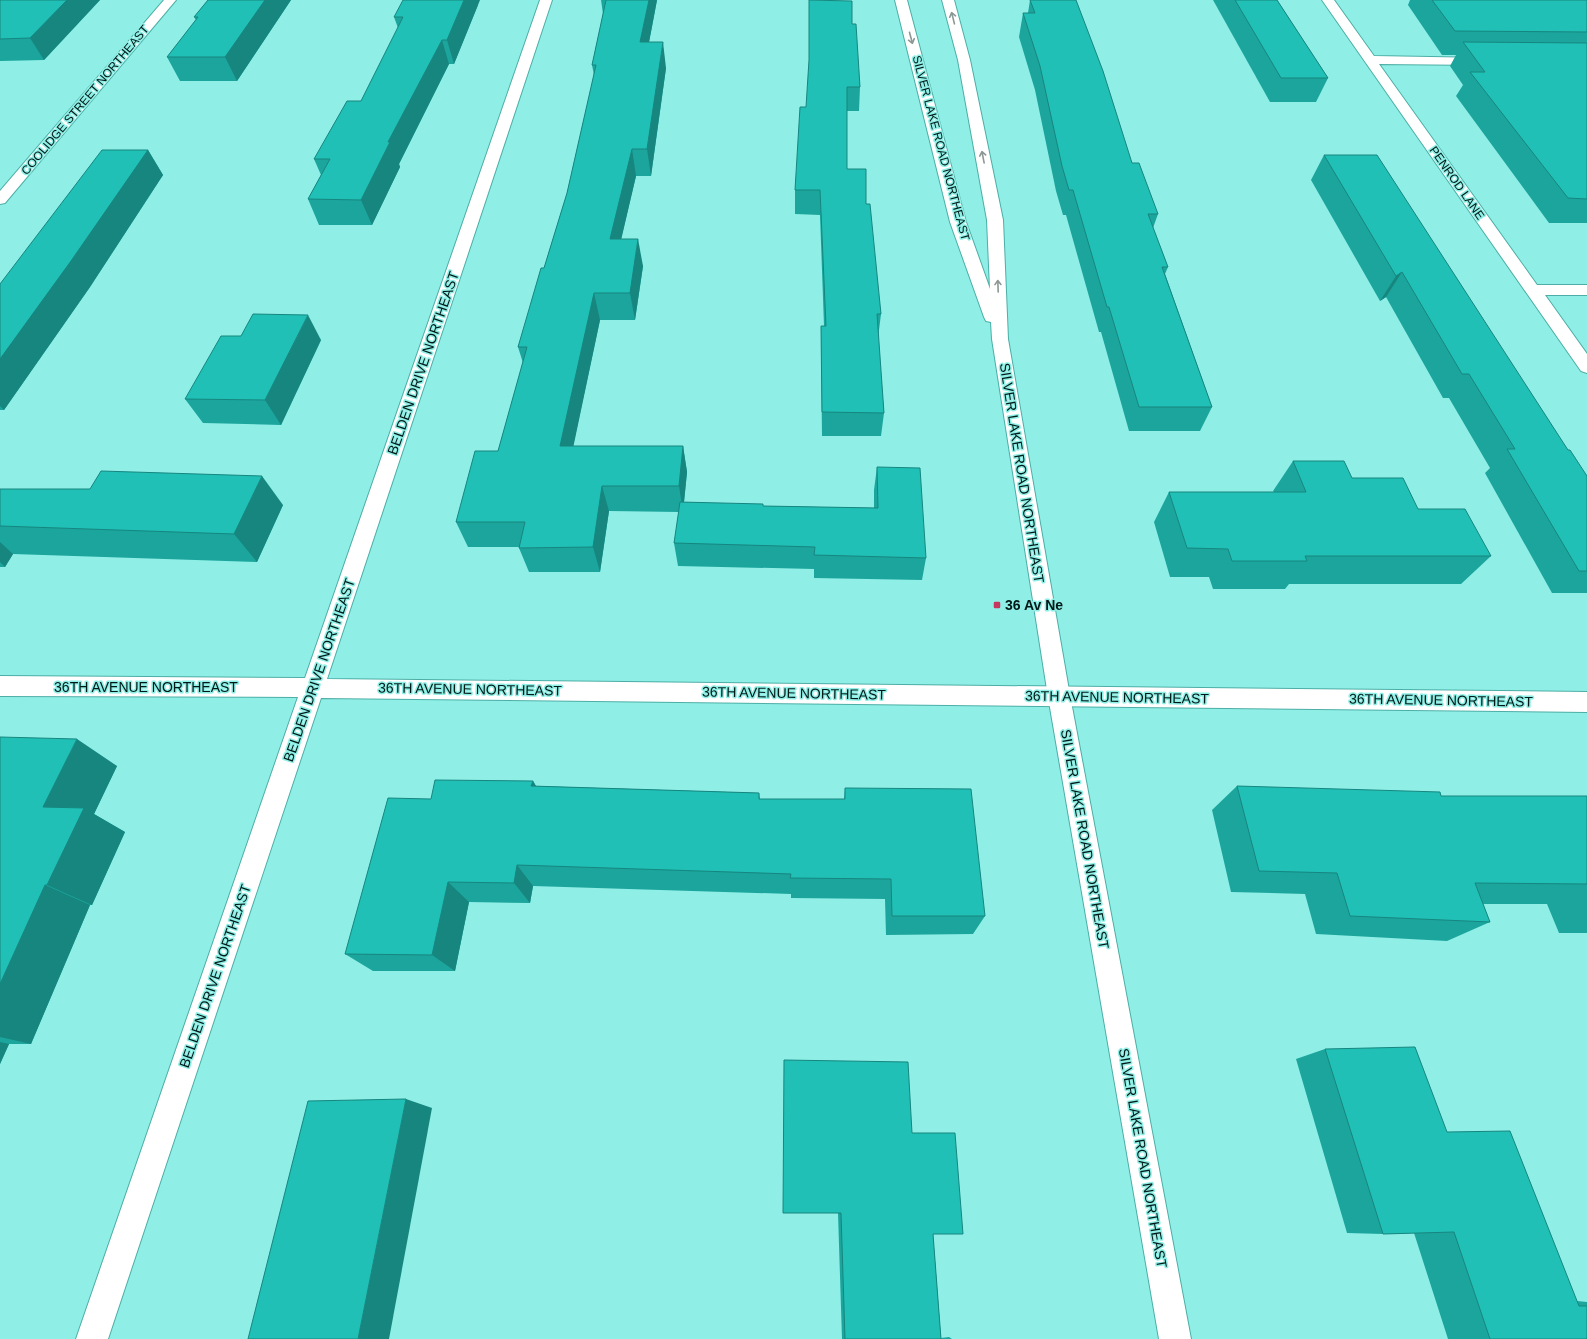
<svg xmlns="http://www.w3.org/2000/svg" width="1587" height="1339" viewBox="0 0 1587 1339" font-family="Arial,sans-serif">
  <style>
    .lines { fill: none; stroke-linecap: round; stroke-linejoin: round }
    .minor-casing { stroke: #4caea6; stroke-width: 2 }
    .secondary-casing { stroke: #4caea6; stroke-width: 2 }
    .minor { fill: #fff; fill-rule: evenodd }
    .secondary { fill: #fff; fill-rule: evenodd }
    .wall { fill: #1ca59d }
    .shaded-wall { fill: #16867f }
    .building { fill: #20c0b6; stroke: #16867f }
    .oneway { stroke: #8c9796 }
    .poi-dot { fill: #c63760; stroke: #8fefe6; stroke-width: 1.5 }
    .labels { text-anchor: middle; stroke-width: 3; stroke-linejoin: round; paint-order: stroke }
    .far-street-label { font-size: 12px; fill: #001816; stroke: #8fefe6 }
    .street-label { font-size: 14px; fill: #001816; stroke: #8fefe6 }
    .poi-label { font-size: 14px; font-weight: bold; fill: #001816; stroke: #8fefe6; text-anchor: start }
  </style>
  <rect width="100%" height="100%" fill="#8fefe6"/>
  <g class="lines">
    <defs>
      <g id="minor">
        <polygon points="164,0 176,0 5,203 0,204 0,191"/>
        <polygon points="540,0 552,0 327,679 1587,692 1587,712 321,698 108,1339 76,1339 298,697 0,696 0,676 305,678"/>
        <polygon points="1322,0 1334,0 1374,56 1487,58 1489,61 1487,64 1483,65 1379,64 1537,285 1587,285 1587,295 1545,295 1587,354 1587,373 1581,371"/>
      </g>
      <polygon id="secondary" points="895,0 907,0 966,222 990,289 987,220 958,60 942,0 954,0 970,60 1003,220 1008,339 1070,696 1191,1339 1159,1339 1048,696 992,339 991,322 986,321 984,317 950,222"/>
    </defs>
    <use href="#minor" class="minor-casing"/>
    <use href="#secondary" class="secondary-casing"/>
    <use href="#minor" class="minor"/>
    <use href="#secondary" class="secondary"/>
  </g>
  <g class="wall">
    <polygon points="0,0 100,0 44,60 0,61"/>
    <polygon points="208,0 291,0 237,81 180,81 167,57 196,20 194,17"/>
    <polygon points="601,0 657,0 649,42 666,68 651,176 636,176 621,239 643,266 635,320 600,320 573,446 683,446 687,472 684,502 763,506 874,508 874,490 877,467 926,558 922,580 814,578 814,569 678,566 674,543 679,512 609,511 600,572 529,572 519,548 519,547 468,547 456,522 498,451 523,363 518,347 544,268 567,193 594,75 592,65 603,14"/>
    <polygon points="1030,0 1132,163 1158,214 1153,228 1168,267 1165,274 1212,407 1200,431 1129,431 1101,332 1099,332 1066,215 1063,215 1056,191 1035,90 1019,37 1023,13 1028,13"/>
    <polygon points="1213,0 1277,0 1328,78 1316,102 1270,102"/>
    <polygon points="1410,0 1587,0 1587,223 1549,223 1456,96 1463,85 1450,66 1456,55 1442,55 1408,5"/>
    <polygon points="478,5 454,64 449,64 399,164 400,167 372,225 319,225 308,199 321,175 314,159 361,101 398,28 394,17"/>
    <polygon points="852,24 860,87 859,111 847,111 847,169 866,204 881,314 878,338 884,413 881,436 822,436 821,350 821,326 824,326 820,215 795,214 795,190 806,107"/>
    <polygon points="148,150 163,175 90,287 4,410 0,410 0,284"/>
    <polygon points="1324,155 1568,450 1587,476 1587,593 1552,593 1485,473 1490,468 1449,398 1443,398 1386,297 1380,301 1311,180"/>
    <polygon points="321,340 281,425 203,423 185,399"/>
    <polygon points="1293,461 1352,478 1418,509 1491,556 1461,584 1289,584 1285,589 1213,589 1209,577 1170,577 1154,522 1169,492 1274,492 1273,491"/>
    <polygon points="0,489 283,505 257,562 13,554 5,567 0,567"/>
    <polygon points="0,737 117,766 94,814 125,832 92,905 90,905 31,1044 9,1044 0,1064"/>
    <polygon points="533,781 536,786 759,793 760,799 844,799 845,788 985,916 973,934 886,935 885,899 791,898 791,894 533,886 530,903 469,902 455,971 373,971 345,954 431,799"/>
    <polygon points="1237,786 1441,796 1587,796 1587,933 1559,933 1547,904 1483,904 1490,922 1447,941 1316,934 1305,894 1231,892 1212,810"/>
    <polygon points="1325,1049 1447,1132 1577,1301 1587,1302 1587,1339 1448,1339 1414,1233 1383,1234 1347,1233 1296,1059"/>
    <polygon points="912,1133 933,1234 941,1338 949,1337 952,1339 842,1339 838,1213 783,1213"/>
  </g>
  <g class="shaded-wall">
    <polygon points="67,0 100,0 44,60 30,38"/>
    <polygon points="265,0 291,0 237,81 225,57"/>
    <polygon points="464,0 480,0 454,64 447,40"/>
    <polygon points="649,0 657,0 644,69 640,42"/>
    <polygon points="442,40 449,64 399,164 400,167 372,225 361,200 388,142"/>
    <polygon points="663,42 666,68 651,176 647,149"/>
    <polygon points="632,149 636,176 615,266 610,239"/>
    <polygon points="148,150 163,175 90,287 4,410 0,406 0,359"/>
    <polygon points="638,239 643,266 635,320 630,293"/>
    <polygon points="1402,272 1386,297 1380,301 1396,276"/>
    <polygon points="594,293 600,320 568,472 560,446"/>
    <polygon points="308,315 321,340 281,425 265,400"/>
    <polygon points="683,446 687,472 683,512 679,486"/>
    <polygon points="262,476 283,505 257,562 234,534"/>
    <polygon points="602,486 609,511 600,572 593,547"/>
    <polygon points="0,542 13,554 5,567 0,562"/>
    <polygon points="77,739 117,766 94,814 125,832 92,905 47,885 43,807"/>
    <polygon points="533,781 547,805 531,786"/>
    <polygon points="517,865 533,886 530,903 514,883"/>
    <polygon points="448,882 469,902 455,971 432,955"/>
    <polygon points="45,885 90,905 31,1044 0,1037 0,984"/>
    <polygon points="0,1042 9,1044 0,1064"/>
    <polygon points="406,1099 432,1108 389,1339 358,1339"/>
  </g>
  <g class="building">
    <polygon points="0,0 67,0 30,38 0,39"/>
    <polygon points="208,0 265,0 225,57 167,57 198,17 194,17"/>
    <polygon points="403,0 464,0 447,40 442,40 388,142 390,142 361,200 308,199 330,159 314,159 347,101 361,101 403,17 394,17"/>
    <polygon points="606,0 649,0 640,42 663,42 647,149 632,149 610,239 638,239 630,293 594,293 560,446 683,446 679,486 602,486 593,547 519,548 525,522 456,522 475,451 498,451 527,347 518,347 541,268 544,268 567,193 596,65 592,65"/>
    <polygon points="809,0 852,1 852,24 856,24 860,87 847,87 847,169 866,169 866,204 870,204 881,314 877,314 884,413 822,412 821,326 826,326 820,190 795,190 800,107 806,107 809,60"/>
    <polygon points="1030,0 1076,0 1103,71 1132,163 1139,163 1158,214 1148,214 1168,267 1162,267 1212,407 1139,407 1109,307 1107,307 1073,190 1069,190 1062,166 1040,66 1023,13 1035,13"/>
    <polygon points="1235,0 1277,0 1328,78 1281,78"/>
    <polygon points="1432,0 1587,0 1587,32 1455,31"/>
    <polygon points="1463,42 1587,43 1587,199 1568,198 1470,72 1485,72"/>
    <polygon points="102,150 148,150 71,261 0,359 0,284"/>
    <polygon points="1324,155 1377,155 1568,450 1570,450 1587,476 1587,571 1579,571 1507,449 1515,449 1469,374 1462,374 1402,272 1396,276"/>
    <polygon points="253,314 308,315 265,400 185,399 221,336 241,336"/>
    <polygon points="1293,461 1344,461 1352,478 1403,478 1418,509 1465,509 1491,556 1305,556 1307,561 1232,561 1228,549 1187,548 1169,492 1306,492"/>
    <polygon points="877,467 920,468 926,558 814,555 815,547 674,543 680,502 763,504 763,506 878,508"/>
    <polygon points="101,471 262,476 234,534 0,526 0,489 90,489"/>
    <polygon points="0,737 77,739 43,807 84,808 47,885 45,885 0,984"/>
    <polygon points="435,780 533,781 531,786 759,793 759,799 845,799 845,788 971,789 985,916 892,916 891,879 790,878 791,874 517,865 514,883 448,882 432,955 345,954 388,798 431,799"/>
    <polygon points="1237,786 1440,792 1441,796 1587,796 1587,884 1475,883 1490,922 1350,916 1337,873 1259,871"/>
    <polygon points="1415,1047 1447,1132 1510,1131 1579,1306 1587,1306 1587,1339 1490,1339 1454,1232 1383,1234 1325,1049"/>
    <polygon points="784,1060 908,1062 912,1133 955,1133 963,1234 933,1234 941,1339 845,1339 841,1213 783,1213"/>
    <polygon points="406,1099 358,1339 248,1339 308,1101"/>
  </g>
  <defs><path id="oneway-shaft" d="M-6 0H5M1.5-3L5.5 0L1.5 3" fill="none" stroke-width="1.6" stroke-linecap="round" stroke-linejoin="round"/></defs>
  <g class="oneway">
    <use href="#oneway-shaft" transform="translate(953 18) rotate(-104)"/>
    <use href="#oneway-shaft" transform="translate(911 38) rotate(75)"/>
    <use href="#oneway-shaft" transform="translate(983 157) rotate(-101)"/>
    <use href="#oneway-shaft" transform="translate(998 286) rotate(-92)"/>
  </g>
  <rect class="poi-dot" x="993" y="601" width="8" height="8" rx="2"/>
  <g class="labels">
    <g class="far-street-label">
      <text transform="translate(85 100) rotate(-50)" y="4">COOLIDGE STREET NORTHEAST</text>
      <text transform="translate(941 148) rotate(75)" y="4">SILVER LAKE ROAD NORTHEAST</text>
      <text transform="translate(1457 183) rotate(55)" y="4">PENROD LANE</text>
    </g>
    <g class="street-label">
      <text transform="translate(423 363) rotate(-71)" y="5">BELDEN DRIVE NORTHEAST</text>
      <text transform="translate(1022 473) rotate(81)" y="5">SILVER LAKE ROAD NORTHEAST</text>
      <text transform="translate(319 670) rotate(-71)" y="5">BELDEN DRIVE NORTHEAST</text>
      <text x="146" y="692">36TH AVENUE NORTHEAST</text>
      <text transform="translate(470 689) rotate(1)" y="5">36TH AVENUE NORTHEAST</text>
      <text transform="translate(794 693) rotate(1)" y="5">36TH AVENUE NORTHEAST</text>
      <text transform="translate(1117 697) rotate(1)" y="5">36TH AVENUE NORTHEAST</text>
      <text transform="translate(1441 700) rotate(1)" y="5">36TH AVENUE NORTHEAST</text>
      <text transform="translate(1085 839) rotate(80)" y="5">SILVER LAKE ROAD NORTHEAST</text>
      <text transform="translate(215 976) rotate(-71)" y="5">BELDEN DRIVE NORTHEAST</text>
      <text transform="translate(1143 1158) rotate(80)" y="5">SILVER LAKE ROAD NORTHEAST</text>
    </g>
    <g class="poi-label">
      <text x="1005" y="610">36 Av Ne</text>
    </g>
  </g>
</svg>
